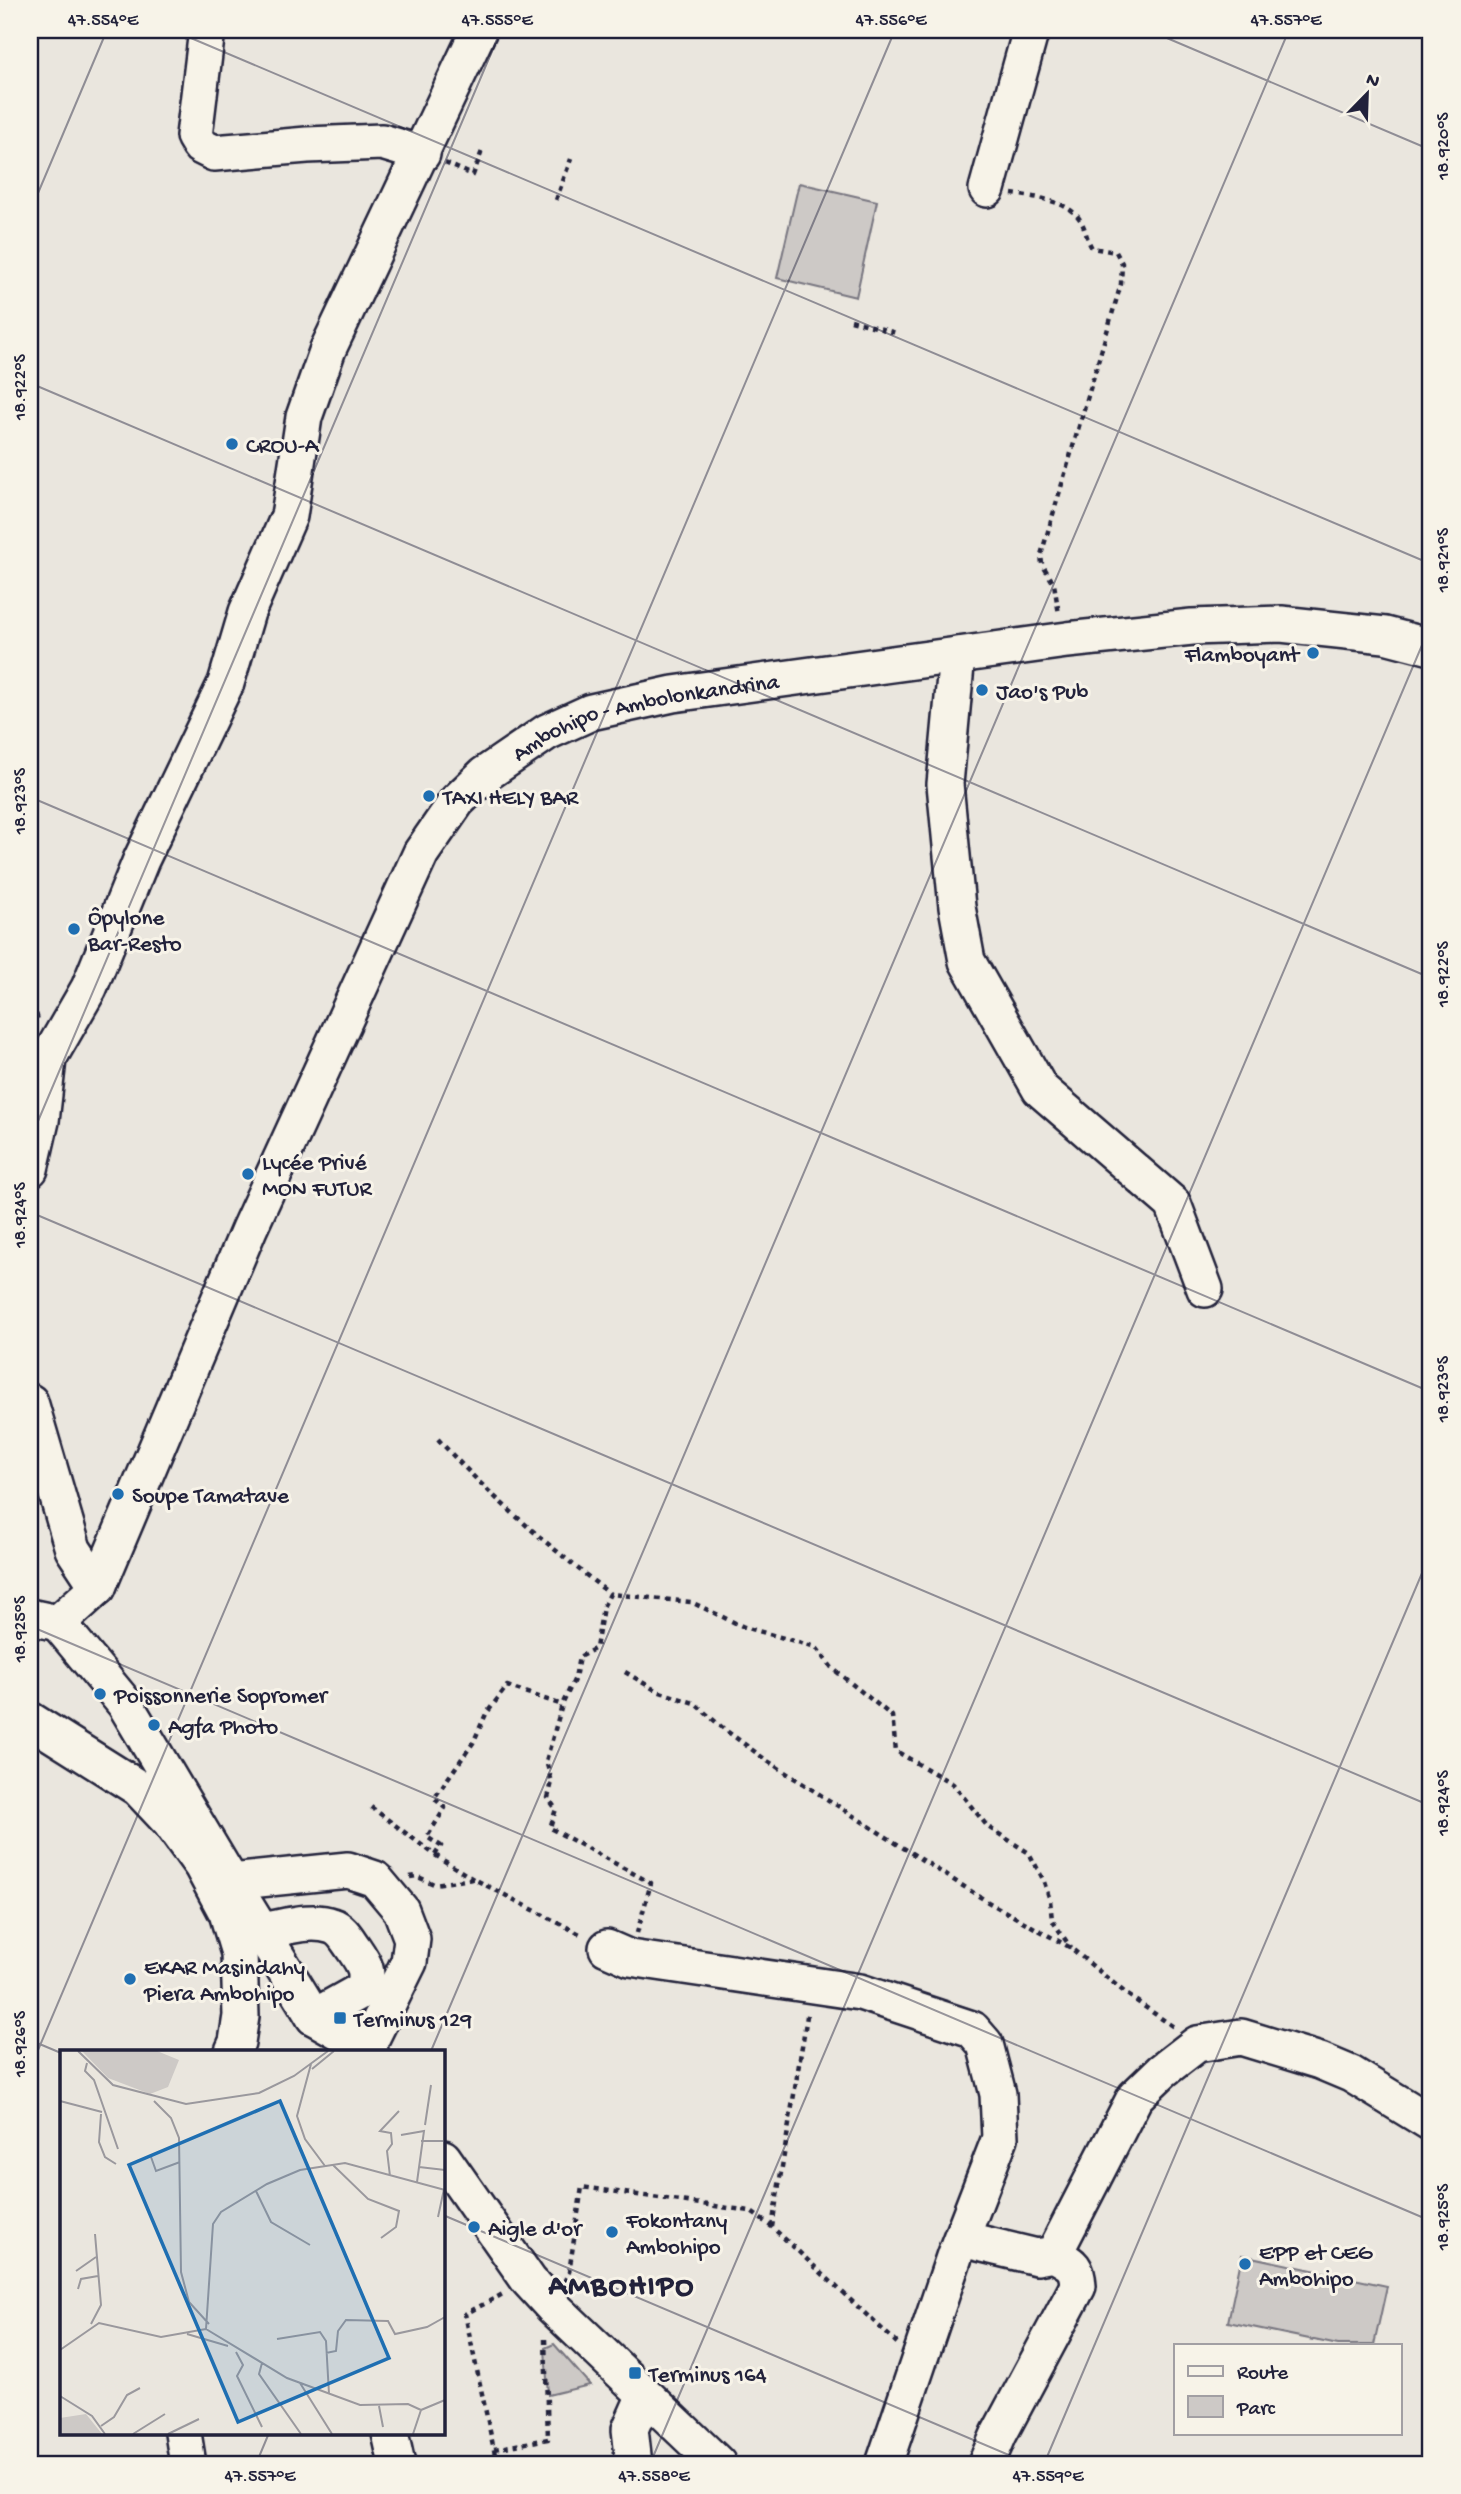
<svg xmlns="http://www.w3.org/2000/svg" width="1461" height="2494" viewBox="0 0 1461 2494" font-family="'Gochi Hand',sans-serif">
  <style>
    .green { fill: #cdc9c6; stroke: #787680; stroke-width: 2 }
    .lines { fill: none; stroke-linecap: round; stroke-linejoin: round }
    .minor-casing { stroke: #22223b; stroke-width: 40 }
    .path { stroke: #22223b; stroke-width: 4.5; stroke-dasharray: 5 5; stroke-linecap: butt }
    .minor { stroke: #f7f3e8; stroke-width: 35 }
    .ticks { fill: none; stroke: #22223b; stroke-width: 2; stroke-opacity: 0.45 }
    .poi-dot { fill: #1f6fb2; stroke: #f7f3e8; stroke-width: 2.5 }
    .labels { text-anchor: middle; stroke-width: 6; stroke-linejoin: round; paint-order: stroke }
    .poi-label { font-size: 23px; fill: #22223b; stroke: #f7f3e8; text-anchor: start }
    .street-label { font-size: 23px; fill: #22223b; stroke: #f7f3e8 }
    .district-label { font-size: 30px; font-weight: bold; letter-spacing: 2px; fill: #22223b; stroke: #f7f3e8 }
    .inset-road { fill: none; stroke: #9a989d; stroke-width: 2 }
    .view { fill: #1f6fb2; fill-opacity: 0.15; stroke: #1f6fb2; stroke-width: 3.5 }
    .inset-edge { fill: none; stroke: #22223b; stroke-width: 3.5 }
    .neatline { fill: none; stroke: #22223b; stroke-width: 2.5 }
    .ticks-label { font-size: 18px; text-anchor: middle; fill: #22223b }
  </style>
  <rect width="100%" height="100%" fill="#eae6de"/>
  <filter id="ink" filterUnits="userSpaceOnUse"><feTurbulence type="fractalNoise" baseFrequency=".0143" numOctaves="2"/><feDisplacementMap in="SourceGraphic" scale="14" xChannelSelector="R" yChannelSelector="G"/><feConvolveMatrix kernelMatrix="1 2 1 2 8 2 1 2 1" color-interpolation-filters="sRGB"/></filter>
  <g filter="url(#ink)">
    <g class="green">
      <polygon points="799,183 877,201 856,297 777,278"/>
      <polygon points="1242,2255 1387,2286 1374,2345 1338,2345 1228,2322"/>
      <polygon points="554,2344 590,2385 548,2395 545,2348"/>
    </g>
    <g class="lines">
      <defs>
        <g id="minor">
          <polyline points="207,30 194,136 200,146 214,153 307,145 382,142 422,154"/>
          <polyline points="987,189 1031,30"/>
          <polyline points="957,655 945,784 957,907 967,961 1040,1089 1173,1204 1205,1289"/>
          <polyline points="30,1169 41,1121 48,1059 89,988 141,860 226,683 247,612 289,516 304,417 328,349 479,30"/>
          <polyline points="30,1402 73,1549 98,1587"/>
          <polyline points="30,1617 58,1623"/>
          <path id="s1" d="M58,1623L98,1587L249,1229L421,853L457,801L484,775L547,732L591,712L673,694L1067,640L1192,627L1281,624L1385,635L1431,647"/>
          <polyline points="58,1623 125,1704 231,1882 314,2017 367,2047 370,2051"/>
          <polyline points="30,1720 138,1788 170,1822 202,1866 227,1913 239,1953 241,2016 237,2042 233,2051"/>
          <polyline points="231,1882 348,1870 375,1879 401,1910 412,1939 409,1962 367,2047"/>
          <path d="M261,1931C282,1928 311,1918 332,1926C342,1929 348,1941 354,1949C365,1965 369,1971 364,1989L314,2017"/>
          <polyline points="607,1948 630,1958 860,1992 972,2029 985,2044 998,2094 1000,2138 955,2254 884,2464"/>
          <polyline points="443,2158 529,2281 552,2306 718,2464"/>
          <polyline points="962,2239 1037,2257 1054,2254 1135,2097 1162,2071 1197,2044 1241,2037 1320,2061 1351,2074 1431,2123"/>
          <polyline points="183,2433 188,2464"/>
          <polyline points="390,2433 397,2464"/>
          <polyline points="634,2464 630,2429 645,2395"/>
          <path d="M986,2464L999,2434L1078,2286C1077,2265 1071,2264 1054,2254"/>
        </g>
      </defs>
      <use href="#minor" class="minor-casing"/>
      <g class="path">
        <polyline points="445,163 473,175 482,151"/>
        <path d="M1012,194C1035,197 1070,200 1082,223C1086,231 1087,240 1092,248L1116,252L1122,263L1121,284L1041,555L1042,564L1054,584L1059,614"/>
        <polyline points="556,200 571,159"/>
        <polyline points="851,320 896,333"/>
        <polyline points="30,925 32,931 31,995 38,1020"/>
        <path d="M438,1439C490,1497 549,1546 610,1594"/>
        <polyline points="625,1672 657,1691 694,1703 724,1729 766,1760 988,1902 1071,1948 1128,1995 1175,2028"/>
        <polyline points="371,1807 435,1855 473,1879"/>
        <polyline points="435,1855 441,1846 427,1837 445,1808 434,1798 473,1743 486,1714 507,1686 562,1705"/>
        <polyline points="410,1877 416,1876 434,1884 474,1879 582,1935"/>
        <polyline points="637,1933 651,1883 550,1828 556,1809 548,1798 552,1782 546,1761 562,1705 575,1678 579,1657 596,1648 603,1607 610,1594 691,1602 744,1627 816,1647 832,1668 892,1716 896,1751 953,1784 988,1827 1029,1853 1043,1879 1050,1900 1052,1920 1071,1948"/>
        <polyline points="772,2227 808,2010"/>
        <polyline points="564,2282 569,2272 582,2187 750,2211 772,2227 897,2343"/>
        <polyline points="494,2449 548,2439 545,2339"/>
        <polyline points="497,2464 465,2314 503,2294"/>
      </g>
      <use href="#minor" class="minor"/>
    </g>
  </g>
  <path class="ticks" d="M172,30L1431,564M1148,30L1431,150M30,212L107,30M30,383L1431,978M30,797L1431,1392M30,1140L501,30M30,1212L1431,1806M30,1626L1431,2221M30,2040L61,2053M431,2051L1289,30M30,2069L895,30M443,2215L1030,2464M30,2454L54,2464M256,2464L269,2433M650,2464L1431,624M1044,2464L1431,1552"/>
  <g class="poi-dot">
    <circle cx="232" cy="444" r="7"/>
    <circle cx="1313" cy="653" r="7"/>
    <circle cx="982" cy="690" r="7"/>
    <circle cx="429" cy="796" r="7"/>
    <circle cx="74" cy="929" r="7"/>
    <circle cx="248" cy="1174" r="7"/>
    <circle cx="118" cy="1494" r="7"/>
    <circle cx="100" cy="1694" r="7"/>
    <circle cx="154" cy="1725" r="7"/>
    <circle cx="130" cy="1979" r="7"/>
    <rect x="333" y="2011" width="14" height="14" rx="3.5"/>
    <circle cx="474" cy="2227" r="7"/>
    <circle cx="612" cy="2232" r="7"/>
    <circle cx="1245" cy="2264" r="7"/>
    <rect x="628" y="2366" width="14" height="14" rx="3.5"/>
  </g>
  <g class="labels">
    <g class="poi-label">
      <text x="246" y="452">CROU-A</text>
      <text x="1299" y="661" text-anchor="end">Flamboyant</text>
      <text x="996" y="698">Jao's Pub</text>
      <text x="443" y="804">TAXI HELY BAR</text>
      <text x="88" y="924">Ôpylone<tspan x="88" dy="26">Bar-Resto</tspan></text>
      <text x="262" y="1169">Lycée Privé<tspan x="262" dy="26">MON FUTUR</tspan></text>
      <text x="132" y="1502">Soupe Tamatave</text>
      <text x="114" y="1702">Poissonnerie Sopromer</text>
      <text x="168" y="1733">Agfa Photo</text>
      <text x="144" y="1974">EKAR Masindahy<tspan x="144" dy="26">Piera Ambohipo</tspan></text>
      <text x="354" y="2026">Terminus 129</text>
      <text x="626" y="2227">Fokontany<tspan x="626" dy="26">Ambohipo</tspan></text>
      <text x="488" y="2235">Aigle d'or</text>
      <text x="1259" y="2259">EPP et CEG<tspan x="1259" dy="26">Ambohipo</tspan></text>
      <text x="649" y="2381">Terminus 164</text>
    </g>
    <g class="street-label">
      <text dy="8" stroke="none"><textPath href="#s1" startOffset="1132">Ambohipo - Ambolonkandrina</textPath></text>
    </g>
    <g class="district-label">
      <text x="622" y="2294">AMBOHIPO</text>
    </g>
  </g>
  <g transform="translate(60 2050)">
    <rect width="385" height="385" fill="#eae6de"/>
    <path d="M22,1H97L119,10L108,37L90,44L48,28ZM26,364L42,384H0V368Z" fill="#cdc9c6"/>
    <path class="inset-road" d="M18,1L53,35L126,54L199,43L234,26L268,1M27,13L25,21L34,30L58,99M251,14L237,66L245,89L265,116M252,19L274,1M0,51L42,62M94,51L111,68L119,88L121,222L129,252L149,274M41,64L39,92L45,107L56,114M365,75L371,35M341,85L364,81L357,132M361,91H383M91,107L96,121L120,112M273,115L308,149L339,161L336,177L321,188M359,117L385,120M330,126L327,101L332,94L331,83L320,81L339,61M196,141L211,172L250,195M378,167L384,139M16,221L36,207M18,239L21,229L38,226M31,274L41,255L35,184M146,279L153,174L161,162L207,134L240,120L285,113L385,140M146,279L227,328L300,355L348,354L361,360M127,284L168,296M217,289L260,282L266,291L269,344M0,300L39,273L101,287L146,279M176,302L183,315L177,326L202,377M266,303L276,301L278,281L286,270L328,271L335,284L367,277L385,267M202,313L199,324L241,384M240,333L272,384M0,346L32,366L45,384M319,356L323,377M361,360L385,350M41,376L54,367L67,345L80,338M73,384L105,364M108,384L139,369M353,384L361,360"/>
    <path class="view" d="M220,51L329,308L178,372L69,115Z"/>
    <rect width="385" height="385" class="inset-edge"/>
  </g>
  <rect width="1461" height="2494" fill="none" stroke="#f7f3e8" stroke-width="77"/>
  <rect x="1174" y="2344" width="228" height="91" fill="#f7f3e8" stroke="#a29fa3" stroke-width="2"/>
  <rect x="1188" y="2366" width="35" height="10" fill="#f7f3e8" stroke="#a29fa3" stroke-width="2"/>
  <text x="1237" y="2378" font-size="21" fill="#22223b">Route</text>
  <rect x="1188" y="2396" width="35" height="21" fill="#cdc9c6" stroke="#a29fa3" stroke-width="2"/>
  <text x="1237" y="2414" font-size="21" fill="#22223b">Parc</text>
  <g transform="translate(1367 94) rotate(23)" stroke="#f7f3e8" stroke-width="5" paint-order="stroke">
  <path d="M0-5L12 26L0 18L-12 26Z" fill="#22223b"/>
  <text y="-10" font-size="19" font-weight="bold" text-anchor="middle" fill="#22223b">N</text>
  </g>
  <rect x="38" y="38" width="1384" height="2418" class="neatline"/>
  <g class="ticks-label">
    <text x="103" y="25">47.554°E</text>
    <text x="497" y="25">47.555°E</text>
    <text x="891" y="25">47.556°E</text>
    <text x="1286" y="25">47.557°E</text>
    <text transform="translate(1442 146) rotate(-90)" y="6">18.920°S</text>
    <text transform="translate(19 387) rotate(-90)" y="6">18.922°S</text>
    <text transform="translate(1442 560) rotate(-90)" y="6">18.921°S</text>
    <text transform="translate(19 801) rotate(-90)" y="6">18.923°S</text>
    <text transform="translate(1442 974) rotate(-90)" y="6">18.922°S</text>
    <text transform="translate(19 1215) rotate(-90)" y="6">18.924°S</text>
    <text transform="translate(1442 1389) rotate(-90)" y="6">18.923°S</text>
    <text transform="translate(19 1629) rotate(-90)" y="6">18.925°S</text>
    <text transform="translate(1442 1803) rotate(-90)" y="6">18.924°S</text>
    <text transform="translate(19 2044) rotate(-90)" y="6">18.926°S</text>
    <text transform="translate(1442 2217) rotate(-90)" y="6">18.925°S</text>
    <text x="260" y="2481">47.557°E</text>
    <text x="654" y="2481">47.558°E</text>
    <text x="1048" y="2481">47.559°E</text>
  </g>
</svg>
